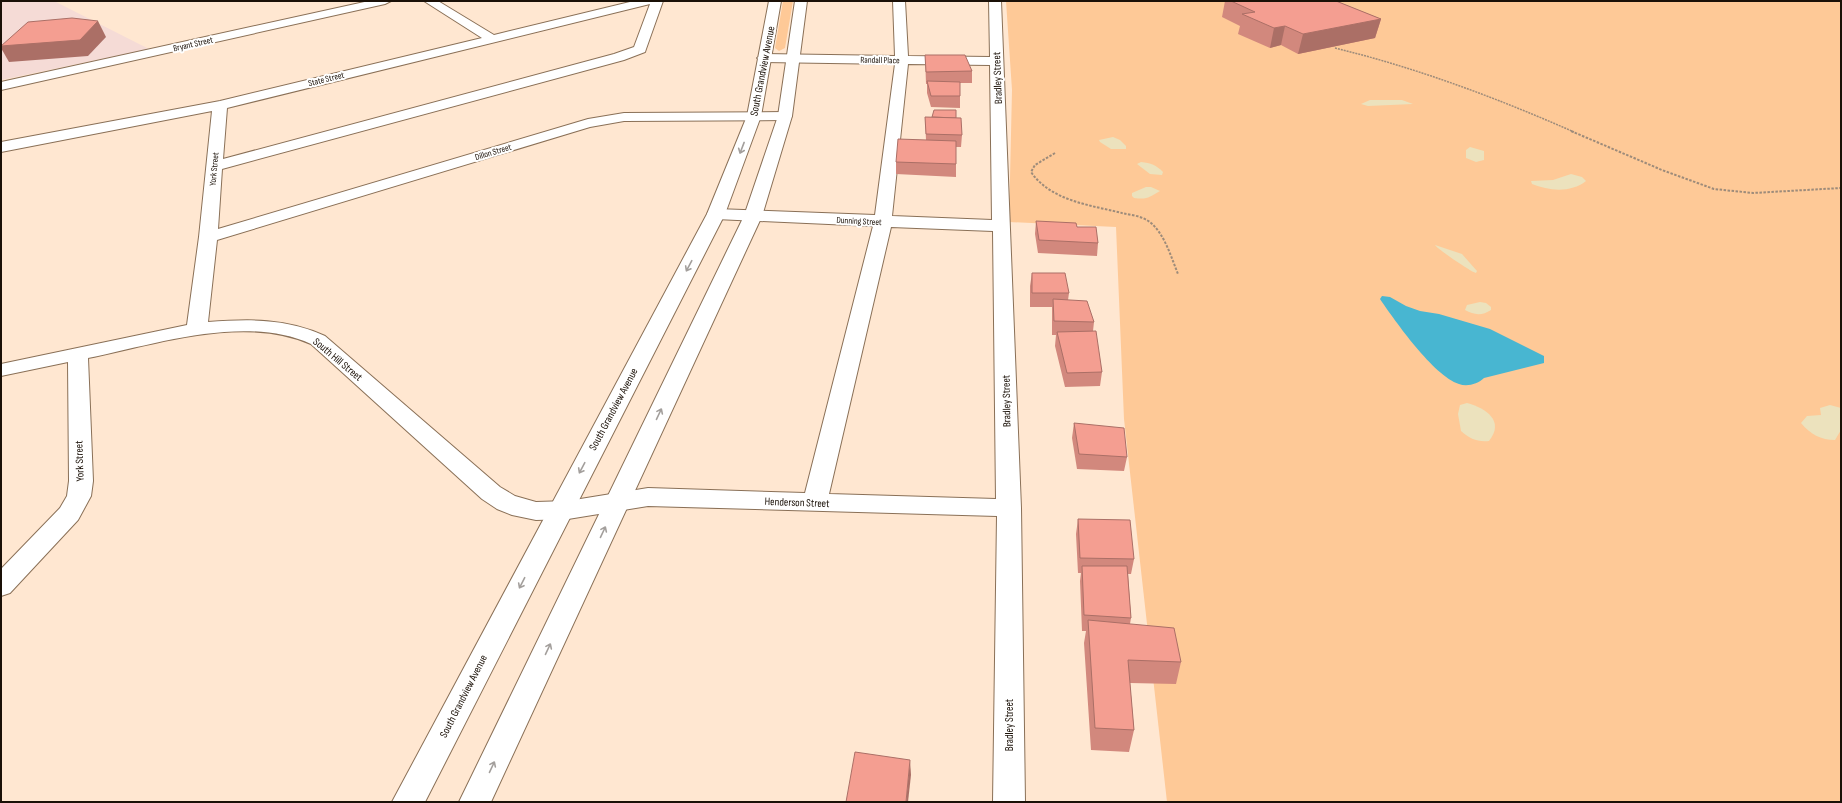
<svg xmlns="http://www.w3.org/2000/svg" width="1842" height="803" viewBox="0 0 1842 803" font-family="'Sofia Sans Condensed',sans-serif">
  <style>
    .commercial { fill: #f5dbd6 }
    .green { fill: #fec997 }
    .sand { fill: #ece2bd }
    .water { fill: #48b6d1 }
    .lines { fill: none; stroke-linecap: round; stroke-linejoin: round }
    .minor-casing { stroke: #8a7057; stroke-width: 2 }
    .major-casing { stroke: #8a7057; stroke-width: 2 }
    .path-far1 { stroke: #9d8b7a; stroke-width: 1.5; stroke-dasharray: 2 1; stroke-linecap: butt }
    .path { stroke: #9d8b7a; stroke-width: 2; stroke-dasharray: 2.5 1.5; stroke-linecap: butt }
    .minor { fill: #fff; fill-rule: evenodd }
    .major { fill: #fff; fill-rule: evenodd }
    .wall { fill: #d2887d }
    .shaded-wall { fill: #ab6f66 }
    .building { fill: #f49e91; stroke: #ab6f66 }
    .oneway { stroke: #a39f9c }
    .labels { text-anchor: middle; stroke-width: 4; stroke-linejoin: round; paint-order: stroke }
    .far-street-label { font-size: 9px; fill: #1a1007; stroke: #fff }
    .street-label { font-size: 11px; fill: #1a1007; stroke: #fff }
  </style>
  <rect width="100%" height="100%" fill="#ffe7d1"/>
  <polygon class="commercial" points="12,1 54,1 149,49 1,80 1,2"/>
  <g class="green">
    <polygon points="783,1 793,1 785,48 779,51 775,48"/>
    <polygon points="1006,1 1841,1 1841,802 1167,802 1124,419 1116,227 1009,222 1012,90"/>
  </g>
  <g class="sand">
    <polygon points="1370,100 1402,100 1413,104 1368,106 1361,104"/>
    <polygon points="1113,137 1120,140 1126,146 1126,149 1111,149 1100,142 1099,140"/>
    <polygon points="1470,147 1484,151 1484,160 1476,162 1466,158 1466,150"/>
    <path d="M1141,162C1151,163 1156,165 1163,172L1162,175L1150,174L1137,164Z"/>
    <path d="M1571,174L1582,177L1586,181C1571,193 1549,191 1532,184L1531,181L1553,180Z"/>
    <path d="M1146,187H1151L1160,191C1149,197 1148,200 1134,198L1132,196V193Z"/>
    <path d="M1435,245L1462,254L1477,271L1476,273C1471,272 1436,248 1435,245Z"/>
    <path d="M1480,302L1486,303L1491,307V310C1482,316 1474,315 1465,310L1467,305Z"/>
    <path d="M1467,403C1486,408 1505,421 1489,441C1477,442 1470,439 1461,431L1458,414L1460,405Z"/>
    <path d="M1830,405L1841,408V430L1835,440C1821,440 1810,434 1801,423L1807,416L1821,415L1820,408Z"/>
  </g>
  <path class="water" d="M1382,296L1390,297L1406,306L1420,311L1439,314L1490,329L1544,356V363L1484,378C1478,384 1467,387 1459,384C1434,376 1395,321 1380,299Z"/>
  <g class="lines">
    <defs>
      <path id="minor" d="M424,1H438L494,35L634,1H663L646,49L645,52L624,60L222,169L218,229L588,119L624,113L785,112L790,113L792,116L790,119L785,120L624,121L590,127L217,240L208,322C249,319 287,318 325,336L500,487L515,496L536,502L568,501L648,488L805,493L873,226L716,219L710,218L707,214L710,210L716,209L875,215L895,64L764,62L757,58L764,54L895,56L893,1H905L908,56L990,57L989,1H1001L1021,508L1025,802H993L997,516L648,506L568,519L536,520L512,515L497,509L482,499L311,344C245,314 156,344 88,358L93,481L91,496L78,520L10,593L1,596V569L60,508L67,496L69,481L68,362L1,376V364L187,325L199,237L212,111L1,152V142L220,101L482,38ZM650,4L634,47L614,54L223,159L227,108ZM908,64L990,65L992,220L892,216ZM891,227L993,231L996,499L829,494Z"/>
      <g id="major">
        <polygon points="369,1 391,1 385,4 1,90 1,82"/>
        <polygon points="769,1 781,1 761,116 725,214 425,802 392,802 707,214 747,116"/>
        <polygon points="795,1 807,1 792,116 762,216 491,802 459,802 744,216 778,116"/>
      </g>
    </defs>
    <use href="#minor" class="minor-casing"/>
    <use href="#major" class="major-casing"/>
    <path class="path-far1" d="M1335,48C1417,68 1497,98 1574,132"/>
    <g class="path">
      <polyline points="1571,131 1662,170 1714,189 1753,193 1841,188"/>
      <path d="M1055,153L1035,165L1031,172C1051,201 1090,205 1122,213C1131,215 1143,216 1151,223C1165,235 1171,257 1178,274"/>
    </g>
    <use href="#minor" class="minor"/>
    <use href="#major" class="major"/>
  </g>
  <g class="wall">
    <polygon points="1225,1 1336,1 1381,19 1375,38 1298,54 1281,45 1270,48 1238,34 1240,26 1222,17"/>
    <polygon points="925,55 972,71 972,83 960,83 960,108 931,107 927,93 927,84 926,84"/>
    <polygon points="925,117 956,118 962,135 961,147 956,147 956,177 896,174 896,162 926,140"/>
    <polygon points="1036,221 1077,227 1098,243 1097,256 1038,253 1035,234"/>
    <polygon points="1032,273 1069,293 1068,300 1094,322 1093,331 1102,372 1100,386 1065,387 1055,346 1056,335 1052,335 1052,307 1030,307 1030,286"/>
    <polygon points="1074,423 1127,457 1124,471 1077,469 1072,438"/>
    <polygon points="1078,519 1134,559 1131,574 1128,574 1131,618 1130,624 1181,662 1176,684 1130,683 1134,730 1129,752 1091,750 1084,643 1086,631 1082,631 1080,581 1081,573 1078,573 1076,534"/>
  </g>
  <g class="shaded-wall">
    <polygon points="1381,19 1375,38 1298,54 1303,34"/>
    <polygon points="98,21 106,37 88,56 9,62 1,48 1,46"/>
    <polygon points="1285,26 1281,45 1270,48 1274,28"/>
    <polygon points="910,760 911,775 908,802 906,802"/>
  </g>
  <g class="building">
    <polygon points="1231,1 1336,1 1381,19 1303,34 1285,26 1274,28 1242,14 1255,12"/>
    <polygon points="72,18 98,21 80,40 1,46 28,22"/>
    <polygon points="925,55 965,55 972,71 926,72"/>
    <polygon points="927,81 960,82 960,96 931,96"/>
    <polygon points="934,110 956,110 956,118 932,117"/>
    <polygon points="925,117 961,118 962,135 926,134"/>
    <polygon points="898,139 956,141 956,164 896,162"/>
    <polygon points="1036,221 1076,223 1077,227 1096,227 1098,243 1039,240"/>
    <polygon points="1032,273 1065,273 1069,293 1032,293"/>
    <polygon points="1053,299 1087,301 1094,322 1054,321"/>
    <polygon points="1096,331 1102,372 1067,373 1057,332"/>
    <polygon points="1074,423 1124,428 1127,457 1079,454"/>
    <polygon points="1078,519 1130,520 1134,559 1080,558"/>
    <polygon points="1082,566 1127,566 1131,618 1084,615"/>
    <polygon points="1088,620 1174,628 1181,662 1128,660 1134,730 1095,728"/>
    <polygon points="855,752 910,760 906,802 846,802"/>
  </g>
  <defs><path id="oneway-shaft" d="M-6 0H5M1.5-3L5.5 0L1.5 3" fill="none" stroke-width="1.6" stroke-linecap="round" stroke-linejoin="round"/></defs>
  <g class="oneway">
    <use href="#oneway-shaft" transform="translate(742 148) rotate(111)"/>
    <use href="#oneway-shaft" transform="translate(689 266) rotate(118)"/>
    <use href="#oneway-shaft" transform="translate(659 414) rotate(-65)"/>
    <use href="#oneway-shaft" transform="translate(582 468) rotate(118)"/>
    <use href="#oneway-shaft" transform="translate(603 532) rotate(-65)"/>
    <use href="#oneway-shaft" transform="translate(522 583) rotate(117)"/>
    <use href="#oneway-shaft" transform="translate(548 649) rotate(-65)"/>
    <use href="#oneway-shaft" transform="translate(492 767) rotate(-65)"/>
  </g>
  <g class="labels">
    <g class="far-street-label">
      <text transform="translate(193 44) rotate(-13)" y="3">Bryant Street</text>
      <text transform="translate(880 60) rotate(1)" y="3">Randall Place</text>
      <text transform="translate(326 79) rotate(-14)" y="3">State Street</text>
      <text transform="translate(493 152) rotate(-17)" y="3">Dillon Street</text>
      <text transform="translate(214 169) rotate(-85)" y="3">York Street</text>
      <text transform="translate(859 221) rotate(3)" y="3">Dunning Street</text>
    </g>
    <g class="street-label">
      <text transform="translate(762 71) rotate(-79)" y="4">South Grandview Avenue</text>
      <text transform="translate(997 78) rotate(-92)" y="4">Bradley Street</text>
      <text transform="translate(338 359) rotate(40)" y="4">South Hill Street</text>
      <text transform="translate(1006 401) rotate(-91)" y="4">Bradley Street</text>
      <text transform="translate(613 409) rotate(-62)" y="4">South Grandview Avenue</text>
      <text transform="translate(79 461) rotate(-92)" y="4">York Street</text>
      <text transform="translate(797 502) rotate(2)" y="4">Henderson Street</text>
      <text transform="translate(463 696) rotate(-63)" y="4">South Grandview Avenue</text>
      <text transform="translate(1009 725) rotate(-90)" y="4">Bradley Street</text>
    </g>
  </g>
  <rect width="1842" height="803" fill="none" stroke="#1a1007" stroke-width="4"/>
</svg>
